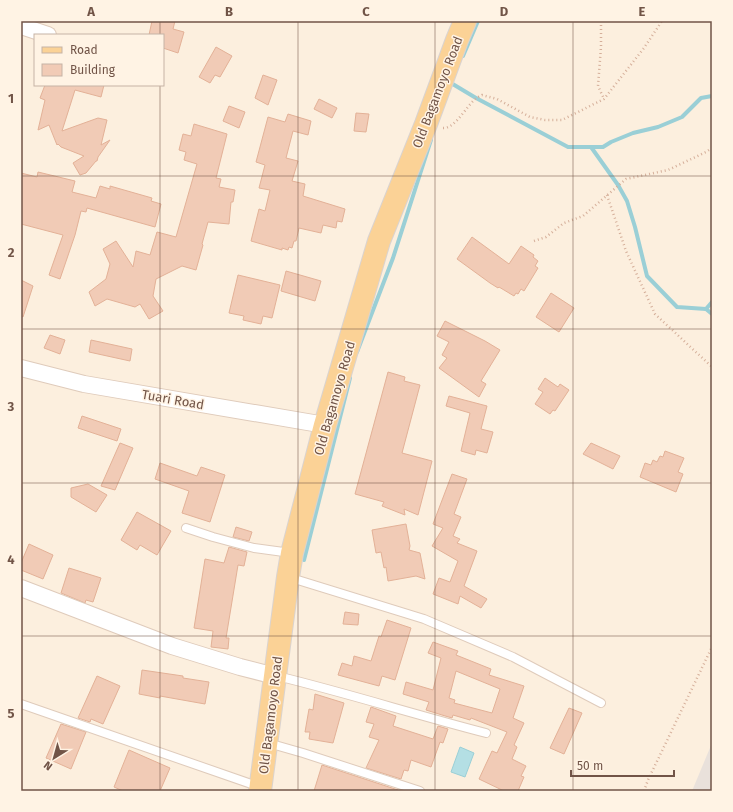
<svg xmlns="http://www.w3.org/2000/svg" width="733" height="812" viewBox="0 0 733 812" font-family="'Fira Sans',sans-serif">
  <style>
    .industrial { fill: #e9e1db }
    .water { fill: #b4dfe4; stroke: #9acfd6 }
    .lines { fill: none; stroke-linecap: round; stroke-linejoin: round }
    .stream { stroke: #9acfd6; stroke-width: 4 }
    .building { fill: #f1cbb6; stroke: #e3b197; fill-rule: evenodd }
    .lane-casing { stroke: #dfcbbb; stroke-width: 10 }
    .street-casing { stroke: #dfcbbb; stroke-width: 18 }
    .primary-casing { stroke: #dad3cf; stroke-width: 24 }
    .path { stroke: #d5af9a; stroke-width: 2.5; stroke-dasharray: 1 3; stroke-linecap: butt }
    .lane { stroke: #fff; stroke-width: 8 }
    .street { stroke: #fff; stroke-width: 16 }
    .primary { stroke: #fbd296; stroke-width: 22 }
    .grid { fill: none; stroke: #715447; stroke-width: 1; stroke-opacity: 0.55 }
    .labels { text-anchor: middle; stroke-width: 3; stroke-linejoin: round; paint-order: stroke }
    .street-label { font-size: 13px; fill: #715447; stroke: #fff3e4 }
    .neatline { fill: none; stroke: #715447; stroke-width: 1.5 }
    .grid-label { font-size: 13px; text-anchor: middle; font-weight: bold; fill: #715447 }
  </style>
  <rect width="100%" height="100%" fill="#fcefde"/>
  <polygon class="industrial" points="712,743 712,791 692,791"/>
  <polygon class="water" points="460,747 474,753 465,777 451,772"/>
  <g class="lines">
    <g class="stream">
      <polyline points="463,56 478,21"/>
      <polyline points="450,86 451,83 476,98 568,147 591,147 618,185 627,201 635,227 647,276 677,307 706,309 712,314"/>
      <polyline points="591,147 603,147 611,142 633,133 658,127 682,117 701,98 712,96"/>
      <polyline points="706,309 712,302"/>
      <polyline points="357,352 393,258 431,140"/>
      <polyline points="304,560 350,378"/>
    </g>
  </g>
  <g class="building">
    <polygon points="152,21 175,21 173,29 184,32 178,53 163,48 163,35 149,35"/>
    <polygon points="216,47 232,56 220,77 215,75 210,83 199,77"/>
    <polygon points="263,75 277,80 268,105 255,98"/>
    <polygon points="45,85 104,85 101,97 75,90 62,131 98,118 107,120 101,145 110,140 98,157 97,161 96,161 86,173 80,175 73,163 84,156 61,147 58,144 57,145 49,125 38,130 45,100 40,98"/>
    <polygon points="319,99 337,108 332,118 314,109"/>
    <polygon points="229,106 245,112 239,128 223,121"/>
    <polygon points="356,113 369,114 366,132 354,131"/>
    <polygon points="288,114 311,121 308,135 293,131 286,158 298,161 292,181 305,184 303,196 345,209 342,222 337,221 336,228 323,225 321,233 299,228 296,241 294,241 292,248 289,247 288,250 282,248 282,250 251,241 259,209 265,211 270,190 259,188 265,165 256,162 268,117 285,122"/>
    <polygon points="194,124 227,134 216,178 221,179 219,187 235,190 233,202 231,202 229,224 208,222 202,244 203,245 196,270 182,266 156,279 153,296 163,311 149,319 140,304 135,307 107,299 95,306 89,292 106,279 110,264 103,249 116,241 133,267 136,251 150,255 157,232 176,237 197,164 184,160 186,152 179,150 183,134 191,136"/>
    <polygon points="38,172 75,181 72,192 96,198 100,186 110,189 110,186 152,198 151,201 161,204 155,227 87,208 86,212 81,211 75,235 60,279 49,275 63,235 21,224 21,173 37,177"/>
    <polygon points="472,237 509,264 521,246 534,255 533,257 538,261 535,266 538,268 524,291 521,289 518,294 516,293 514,296 499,287 498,288 490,283 457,259"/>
    <polygon points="286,271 321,281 315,301 281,291"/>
    <polygon points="238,275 280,285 272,318 263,316 261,324 243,320 244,316 229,313"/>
    <polygon points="21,280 33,286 23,317 21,316"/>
    <polygon points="551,293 574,308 559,332 536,317"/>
    <polygon points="445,321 485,341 500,350 481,381 486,384 479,397 439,368 447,358 442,355 449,342 437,336"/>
    <polygon points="50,335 65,340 60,354 44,348"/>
    <polygon points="91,340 132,349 130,361 89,352"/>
    <polygon points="388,372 405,377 404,381 420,385 402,453 432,461 418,515 404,509 405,515 382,506 384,502 355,494"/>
    <polygon points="545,378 558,387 560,384 569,390 555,411 553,410 550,414 535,404 543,392 538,389"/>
    <polygon points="449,396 487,406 481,429 493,432 487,453 476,450 475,455 461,451 470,413 446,406"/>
    <polygon points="82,416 121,429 117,441 78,428"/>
    <polygon points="120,443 133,448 115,490 101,486"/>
    <polygon points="591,443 620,456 613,469 583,454"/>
    <polygon points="665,451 684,458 678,472 683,474 676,492 640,477 645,463 651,465 653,460 657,462 660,456 663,457"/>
    <polygon points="160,463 197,476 201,467 225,475 210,522 182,513 189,491 155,479"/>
    <polygon points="452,474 467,479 454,514 461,517 453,536 460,539 457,543 477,551 464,586 487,599 481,608 460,596 458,604 433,594 439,578 450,582 458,561 432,546 443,528 433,524"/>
    <polygon points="88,484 107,495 96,512 71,497 71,488"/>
    <polygon points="137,512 171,531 157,555 140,545 137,550 121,540"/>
    <polygon points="406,524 410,546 409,550 420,553 425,579 416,576 388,581 386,567 384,568 381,552 376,553 372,530"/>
    <polygon points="236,527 252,532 249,541 233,537"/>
    <polygon points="29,544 53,555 43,579 21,570 21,563"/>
    <polygon points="229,547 247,552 244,566 238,565 226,638 229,638 228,649 211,647 213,631 194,628 205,559 224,563"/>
    <polygon points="69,568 101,578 93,602 86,600 85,603 61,593"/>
    <polygon points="345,612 359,614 358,625 343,624"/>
    <polygon points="387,620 411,628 395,680 382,676 379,686 338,675 342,663 352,666 354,656 371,661 379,636 381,637"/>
    <path d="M433,642L458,651L456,655L491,669L489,675L524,686L513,718L524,723L514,745L517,747L512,759L526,766L521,776L524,777L518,791H504L479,779L492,751L497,753L507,732L471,718L470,720L453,715L452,718L442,715L426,710L429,702L403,694L406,682L433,690L441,658L428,653ZM456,671L500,689L492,713L454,703L455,700L449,698Z"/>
    <polygon points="142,670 183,676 183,678 209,682 205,704 160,696 160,698 139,694"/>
    <polygon points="97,676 120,686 103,724 91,719 90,722 78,718"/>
    <polygon points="315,694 344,703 333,743 309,739 310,732 305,732 309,709 313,710"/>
    <polygon points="371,707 396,716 393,726 433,739 438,726 448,729 443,743 440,742 431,767 411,760 408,771 404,770 401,779 366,768 379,740 369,737 374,724 366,722"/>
    <polygon points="569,708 582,713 564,754 550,748"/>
    <polygon points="61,724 86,732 71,769 46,758"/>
    <polygon points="129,750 170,768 160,791 123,791 114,787"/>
    <polygon points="322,765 398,790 397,791 314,791"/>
  </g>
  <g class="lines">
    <defs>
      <g id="lane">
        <polyline points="186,528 213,537 254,548 291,553"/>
        <polyline points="288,577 424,619 513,657 601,703"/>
        <path d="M277,676C347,693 416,715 486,733"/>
        <polyline points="21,704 260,787"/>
        <polyline points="268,743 303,753 420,791"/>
      </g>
      <g id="street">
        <polyline points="21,26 48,35"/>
        <polyline points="21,368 84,384 325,425"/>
        <polyline points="21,588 172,646 240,667 275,676"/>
      </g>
      <polyline id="primary" points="260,791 288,577 292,553 325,425 379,241 426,124 457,40 465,21"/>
    </defs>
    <use href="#lane" class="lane-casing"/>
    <use href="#street" class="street-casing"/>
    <use href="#primary" class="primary-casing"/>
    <g class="path">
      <polyline points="601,21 601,47 598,86 604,99"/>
      <path d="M443,128C457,128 466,105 477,98C478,97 481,96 482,95L497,99L530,117L545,120H562L604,99L644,48L662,21"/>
      <polyline points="607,195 626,251 655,314 712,367"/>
      <polyline points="534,241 546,237 564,223 583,216 626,179 668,170 706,152 712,148"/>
      <polyline points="644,791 648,780 712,647"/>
    </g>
    <use href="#lane" class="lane"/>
    <use href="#street" class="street"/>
    <use href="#primary" class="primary"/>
  </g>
  <path class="grid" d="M160,21V35M298,21V791M435,21V791M573,21V791M160,85V791M21,176H712M21,329H712M21,483H712M21,636H712"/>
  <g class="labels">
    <g class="street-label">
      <text transform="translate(437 92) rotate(-69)" y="5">Old Bagamoyo Road</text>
      <text transform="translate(334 398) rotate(-74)" y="5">Old Bagamoyo Road</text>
      <text transform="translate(173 399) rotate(10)" y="5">Tuari Road</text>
      <text transform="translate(270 715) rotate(-83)" y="5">Old Bagamoyo Road</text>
    </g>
  </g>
  <rect width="733" height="812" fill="none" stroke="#fff3e4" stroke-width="44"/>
  <rect x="34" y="34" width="130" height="52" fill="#fff3e4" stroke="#c6b3a5"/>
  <rect x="42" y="47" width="20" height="6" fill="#fbd296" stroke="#c6b3a5"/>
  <text x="70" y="54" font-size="12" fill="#715447">Road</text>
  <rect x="42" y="64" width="20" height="12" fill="#f1cbb6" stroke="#c6b3a5"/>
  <text x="70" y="74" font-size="12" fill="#715447">Building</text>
  <g transform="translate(54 758) rotate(217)" stroke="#fff3e4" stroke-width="3" paint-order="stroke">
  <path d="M0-3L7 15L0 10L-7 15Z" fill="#715447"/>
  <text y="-6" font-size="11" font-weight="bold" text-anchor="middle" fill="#715447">N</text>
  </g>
  <path d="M571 770v6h103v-6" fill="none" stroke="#715447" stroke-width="2"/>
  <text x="577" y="770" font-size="12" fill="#715447" stroke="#fff3e4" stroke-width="3" paint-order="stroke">50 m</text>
  <rect x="22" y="22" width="689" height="768" class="neatline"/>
  <g class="grid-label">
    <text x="91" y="16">A</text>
    <text x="229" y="16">B</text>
    <text x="366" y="16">C</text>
    <text x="504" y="16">D</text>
    <text x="642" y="16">E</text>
    <text x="11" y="103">1</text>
    <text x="11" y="257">2</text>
    <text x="11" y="411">3</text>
    <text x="11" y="564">4</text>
    <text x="11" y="718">5</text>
  </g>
</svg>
